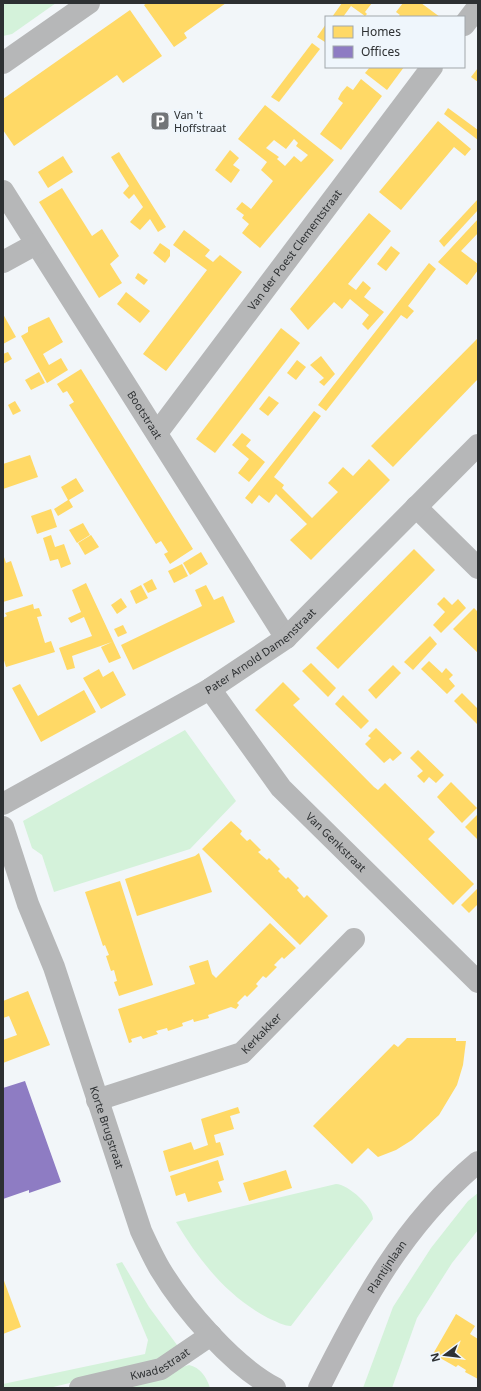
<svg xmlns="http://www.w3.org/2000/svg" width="481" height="1391" viewBox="0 0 481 1391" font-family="'Noto Sans',sans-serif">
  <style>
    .green { fill: #d4f2da }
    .homes { fill: #ffd966; fill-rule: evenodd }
    .offices { fill: #8e7cc3 }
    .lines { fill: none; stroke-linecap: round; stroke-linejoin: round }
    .minor { stroke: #b6b7b8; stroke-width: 22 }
    .tertiary { stroke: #b6b7b8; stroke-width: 22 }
    .secondary { stroke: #b6b6b8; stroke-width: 22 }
    .labels { text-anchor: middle; stroke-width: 4; stroke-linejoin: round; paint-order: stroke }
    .poi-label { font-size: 11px; fill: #2d3032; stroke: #eff6fc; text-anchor: start }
    .street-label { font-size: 11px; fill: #2d3032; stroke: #eff6fc }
  </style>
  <rect width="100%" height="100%" fill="#f2f6f9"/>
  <g class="green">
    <polygon points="3,3 56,3 12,34 3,36"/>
    <polygon points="185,730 236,801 190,849 54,892 42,855 32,848 23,821"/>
    <path d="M336,1184C348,1184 373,1207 373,1219L291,1326C284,1326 275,1321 268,1318C227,1296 200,1262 176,1222Z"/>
    <polygon points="478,1193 478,1230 452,1263 417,1318 392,1388 363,1388 393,1307 431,1248 468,1201"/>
    <polygon points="122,1262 149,1307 177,1345 177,1348 158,1359 137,1367 49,1388 3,1388 3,1384 145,1354 148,1340 116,1264"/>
    <path d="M189,1365C200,1367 207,1378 210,1388H113Z"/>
  </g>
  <g class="homes">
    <polygon points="147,3 226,3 184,33 187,38 174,47 144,5"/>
    <polygon points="342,3 372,3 365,12 367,14 365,16 351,6 343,17 332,17"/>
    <polygon points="403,3 421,3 440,17 398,17 400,15 396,12"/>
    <polygon points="130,10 162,56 123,83 117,75 14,146 3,130 3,99"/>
    <polygon points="326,24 326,40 325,42 317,37"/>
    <polygon points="312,43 320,49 279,102 271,97"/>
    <polygon points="370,67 404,67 387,90 365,73"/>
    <polygon points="478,68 478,82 471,77"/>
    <polygon points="361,79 382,96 341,150 320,134 343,103 338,99 341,93 347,86 353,90"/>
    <path d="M265,105L334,160L260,248L242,233L249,224L242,218L244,215L236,209L242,202L251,209L273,181L261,170L267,162L238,139ZM294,139L298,143L296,146L308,155L301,162L294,156L285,166L277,159L279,157L266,148L274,140L286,149Z"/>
    <polygon points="448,108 478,130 478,140 444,114"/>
    <polygon points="438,121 471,149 465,156 454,147 401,210 379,192"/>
    <polygon points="230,150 239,158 233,165 240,170 231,183 215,170"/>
    <polygon points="119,152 166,227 158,232 150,219 140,230 130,222 143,207 134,194 129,199 123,193 129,186 111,157"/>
    <polygon points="63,156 73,172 48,188 38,172"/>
    <polygon points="62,188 92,236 102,229 119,256 110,264 122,283 99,298 39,202"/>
    <polygon points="478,199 478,210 444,247 439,241"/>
    <polygon points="369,213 391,231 348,284 356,290 363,281 371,288 364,297 384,312 368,330 362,324 369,315 350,299 342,309 334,302 308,330 290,309"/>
    <polygon points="478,219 478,233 461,251 478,264 478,270 467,285 438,262"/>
    <polygon points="184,230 210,250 205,256 213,262 220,255 242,272 166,371 143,354 207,270 173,245"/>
    <polygon points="160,243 170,250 170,256 165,263 153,253"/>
    <polygon points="391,246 400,253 386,271 377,264"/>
    <polygon points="429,263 436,269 408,306 414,311 407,319 401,315 326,411 318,405"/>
    <polygon points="138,273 148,280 144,285 135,278"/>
    <polygon points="126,292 150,311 140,323 117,304"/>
    <polygon points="3,314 16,337 3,344"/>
    <polygon points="49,317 63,342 43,354 49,365 61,358 68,370 47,383 21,336 28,332 28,327"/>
    <polygon points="281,328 300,343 215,453 196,439"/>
    <polygon points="478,338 477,380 393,467 371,446"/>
    <polygon points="8,352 12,359 3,364 3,354"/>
    <polygon points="321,356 335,374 324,386 319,382 324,378 310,365"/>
    <polygon points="297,360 306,367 296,380 287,373"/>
    <polygon points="81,369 193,549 170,564 164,554 168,552 161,541 156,544 69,405 74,402 67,391 63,393 57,384"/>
    <polygon points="39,372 45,383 31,390 25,380"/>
    <polygon points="269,396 279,403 268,416 259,409"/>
    <polygon points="15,401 21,411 13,415 8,405"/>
    <polygon points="314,411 321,416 274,477 284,485 282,488 312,518 338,492 328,483 343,467 353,476 369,459 390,480 311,560 290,540 307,524 276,494 269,503 259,495 252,504 245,498"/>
    <polygon points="242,433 251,440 246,446 265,462 249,482 238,473 249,459 232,445"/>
    <polygon points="30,455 38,477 3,489 3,464"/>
    <polygon points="76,478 84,491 69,500 73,507 58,516 54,509 68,500 61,487"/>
    <polygon points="51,509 57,527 37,534 31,516"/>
    <polygon points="83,523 90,535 77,543 69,530"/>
    <polygon points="51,535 55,547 64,544 71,564 61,568 58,559 50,561 43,538"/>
    <polygon points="91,535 99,547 85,555 78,543"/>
    <polygon points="414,549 435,570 338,669 316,648"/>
    <polygon points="201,552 208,564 190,575 183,563"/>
    <polygon points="3,554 6,563 11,561 23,596 3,602"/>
    <polygon points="182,564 188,576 174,583 168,571"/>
    <polygon points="152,579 157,589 148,593 143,584"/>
    <polygon points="86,583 121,658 109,663 101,647 112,642 72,656 75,668 67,670 59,648 92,636 84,617 71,623 68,618 81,612 72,590"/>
    <polygon points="141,585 148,598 136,604 130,591"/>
    <polygon points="206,585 214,600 223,596 235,622 133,670 121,645 202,606 195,590"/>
    <polygon points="444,597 452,605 458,599 466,608 441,633 433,625 445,612 437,604"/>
    <polygon points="121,598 127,607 117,614 111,605"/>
    <polygon points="33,604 34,609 39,608 42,616 37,617 45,643 51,641 55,652 6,667 3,657 3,618 7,616 5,613"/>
    <polygon points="474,608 478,612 478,653 453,629"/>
    <polygon points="123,625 127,633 118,637 114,629"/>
    <polygon points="430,636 437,644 413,670 404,662"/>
    <polygon points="429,661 442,673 446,668 453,675 449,679 455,686 447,694 421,669"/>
    <polygon points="311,663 336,688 328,697 302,671"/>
    <polygon points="393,665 401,673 376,699 368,690"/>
    <polygon points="99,669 103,677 113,671 126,695 101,709 83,678"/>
    <polygon points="283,682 300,699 293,705 374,787 378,790 385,783 435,832 428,839 474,884 453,905 255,710"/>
    <polygon points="20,684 38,716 84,690 96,712 41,742 12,688"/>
    <polygon points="462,693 478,709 478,725 454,701"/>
    <polygon points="343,695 369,721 361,729 335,704"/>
    <polygon points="376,728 402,753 393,761 390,758 384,763 365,744 371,738 368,736"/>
    <polygon points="418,750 444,775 436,783 429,777 424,783 417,776 423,771 410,758"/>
    <polygon points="451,782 477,808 462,823 437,797"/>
    <polygon points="478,814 478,840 465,827"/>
    <polygon points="231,821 242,831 240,834 247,841 250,839 261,850 258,852 267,860 269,858 280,869 278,871 286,879 288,877 299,888 297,890 304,898 307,895 328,916 300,945 202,849"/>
    <polygon points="199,853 212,892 137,916 125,879 195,856"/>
    <polygon points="120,881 153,985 119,996 114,982 117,981 114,970 111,971 106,956 109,955 105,945 103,946 85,892"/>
    <polygon points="478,888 478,904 469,913 461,905"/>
    <polygon points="270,923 296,948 284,959 282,957 274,965 277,967 266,978 263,976 256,984 258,986 247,997 245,995 237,1003 239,1005 236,1009 231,1007 208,1015 209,1018 194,1022 193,1019 191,1020 182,1023 183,1026 168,1031 167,1028 156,1031 158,1034 143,1039 141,1036 131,1039 132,1042 129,1043 118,1009 195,984 189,966 208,960 212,974 216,978"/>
    <polygon points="28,991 50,1045 3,1063 3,1040 17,1035 9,1016 3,1018 3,1001"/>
    <polygon points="407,1038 456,1038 456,1041 466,1041 463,1065 457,1085 439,1115 412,1140 396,1150 378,1157 368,1148 352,1164 313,1126 394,1044 398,1047"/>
    <polygon points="238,1107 240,1113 230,1116 234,1129 214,1135 216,1143 220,1142 224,1155 169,1172 163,1151 191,1142 194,1150 208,1145 201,1119"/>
    <polygon points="218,1160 224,1180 218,1182 222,1192 188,1202 185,1193 176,1196 170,1176"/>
    <polygon points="286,1170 292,1188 249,1201 243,1183"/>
    <polygon points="3,1278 21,1327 3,1334"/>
    <polygon points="456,1314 475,1326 470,1334 478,1339 478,1379 465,1372 466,1370 458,1365 456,1367 433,1354"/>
  </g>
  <polygon class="offices" points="25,1081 61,1182 29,1193 29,1190 3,1199 3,1088"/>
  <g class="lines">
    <g class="minor">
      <polyline points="464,25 477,8"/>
      <path id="s1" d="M3,191L286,638"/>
      <polyline points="3,262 36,244"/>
      <path id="s2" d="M157,433L432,67"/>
      <polyline points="416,507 478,568"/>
      <path id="s3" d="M210,689L281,788L478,982"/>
      <path id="s4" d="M3,804L210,689L286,638L478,445"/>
      <path id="s5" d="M3,827L28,904L54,967L141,1231C147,1244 153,1257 160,1269C184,1309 233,1366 275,1388"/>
      <path id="s6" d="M97,1100L242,1053L354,939"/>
      <path id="s7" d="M80,1388L161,1369L211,1335"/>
    </g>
    <polyline class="tertiary" points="3,63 89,3"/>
    <path class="secondary" id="s8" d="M319,1388C362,1302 403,1225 478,1162"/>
  </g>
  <defs>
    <symbol id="parking-square" viewBox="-11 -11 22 22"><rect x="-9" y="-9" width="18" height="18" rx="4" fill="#727578" stroke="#eff6fc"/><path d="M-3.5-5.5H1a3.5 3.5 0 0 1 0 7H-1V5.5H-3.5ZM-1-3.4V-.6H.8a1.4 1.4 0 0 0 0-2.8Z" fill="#fff"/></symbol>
  </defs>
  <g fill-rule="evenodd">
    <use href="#parking-square" x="149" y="110" width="22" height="22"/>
  </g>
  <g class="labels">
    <g class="poi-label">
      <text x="174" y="119">Van 't<tspan x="174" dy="13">Hoffstraat</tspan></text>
    </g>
    <g class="street-label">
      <text dy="4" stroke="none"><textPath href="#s2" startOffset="229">Van der Poest Clementstraat</textPath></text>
      <text dy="4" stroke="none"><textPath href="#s1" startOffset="265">Bootstraat</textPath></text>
      <text dy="4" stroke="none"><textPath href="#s4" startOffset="300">Pater Arnold Damenstraat</textPath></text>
      <text dy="4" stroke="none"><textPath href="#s3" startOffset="199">Van Genkstraat</textPath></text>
      <text dy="4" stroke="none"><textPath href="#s6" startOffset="180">Kerkakker</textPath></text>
      <text dy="4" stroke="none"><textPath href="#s5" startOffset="318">Korte Brugstraat</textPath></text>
      <text dy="4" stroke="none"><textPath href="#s8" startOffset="139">Plantijnlaan</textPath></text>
      <text dy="4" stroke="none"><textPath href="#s7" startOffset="84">Kwadestraat</textPath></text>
    </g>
  </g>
  <rect width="481" height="1391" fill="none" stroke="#2d3032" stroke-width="8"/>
  <rect x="325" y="16" width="140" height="52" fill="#eff6fc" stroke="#a1a7ab"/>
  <rect x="333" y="26" width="20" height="12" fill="#ffd966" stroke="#a1a7ab"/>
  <text x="361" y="36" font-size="12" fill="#2d3032">Homes</text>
  <rect x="333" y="46" width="20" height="12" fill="#8e7cc3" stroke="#a1a7ab"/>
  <text x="361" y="56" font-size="12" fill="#2d3032">Offices</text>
  <g transform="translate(445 1355) rotate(255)" stroke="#eff6fc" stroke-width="3" paint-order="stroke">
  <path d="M0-3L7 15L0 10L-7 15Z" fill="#2d3032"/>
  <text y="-6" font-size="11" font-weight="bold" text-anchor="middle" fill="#2d3032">N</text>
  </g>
</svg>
